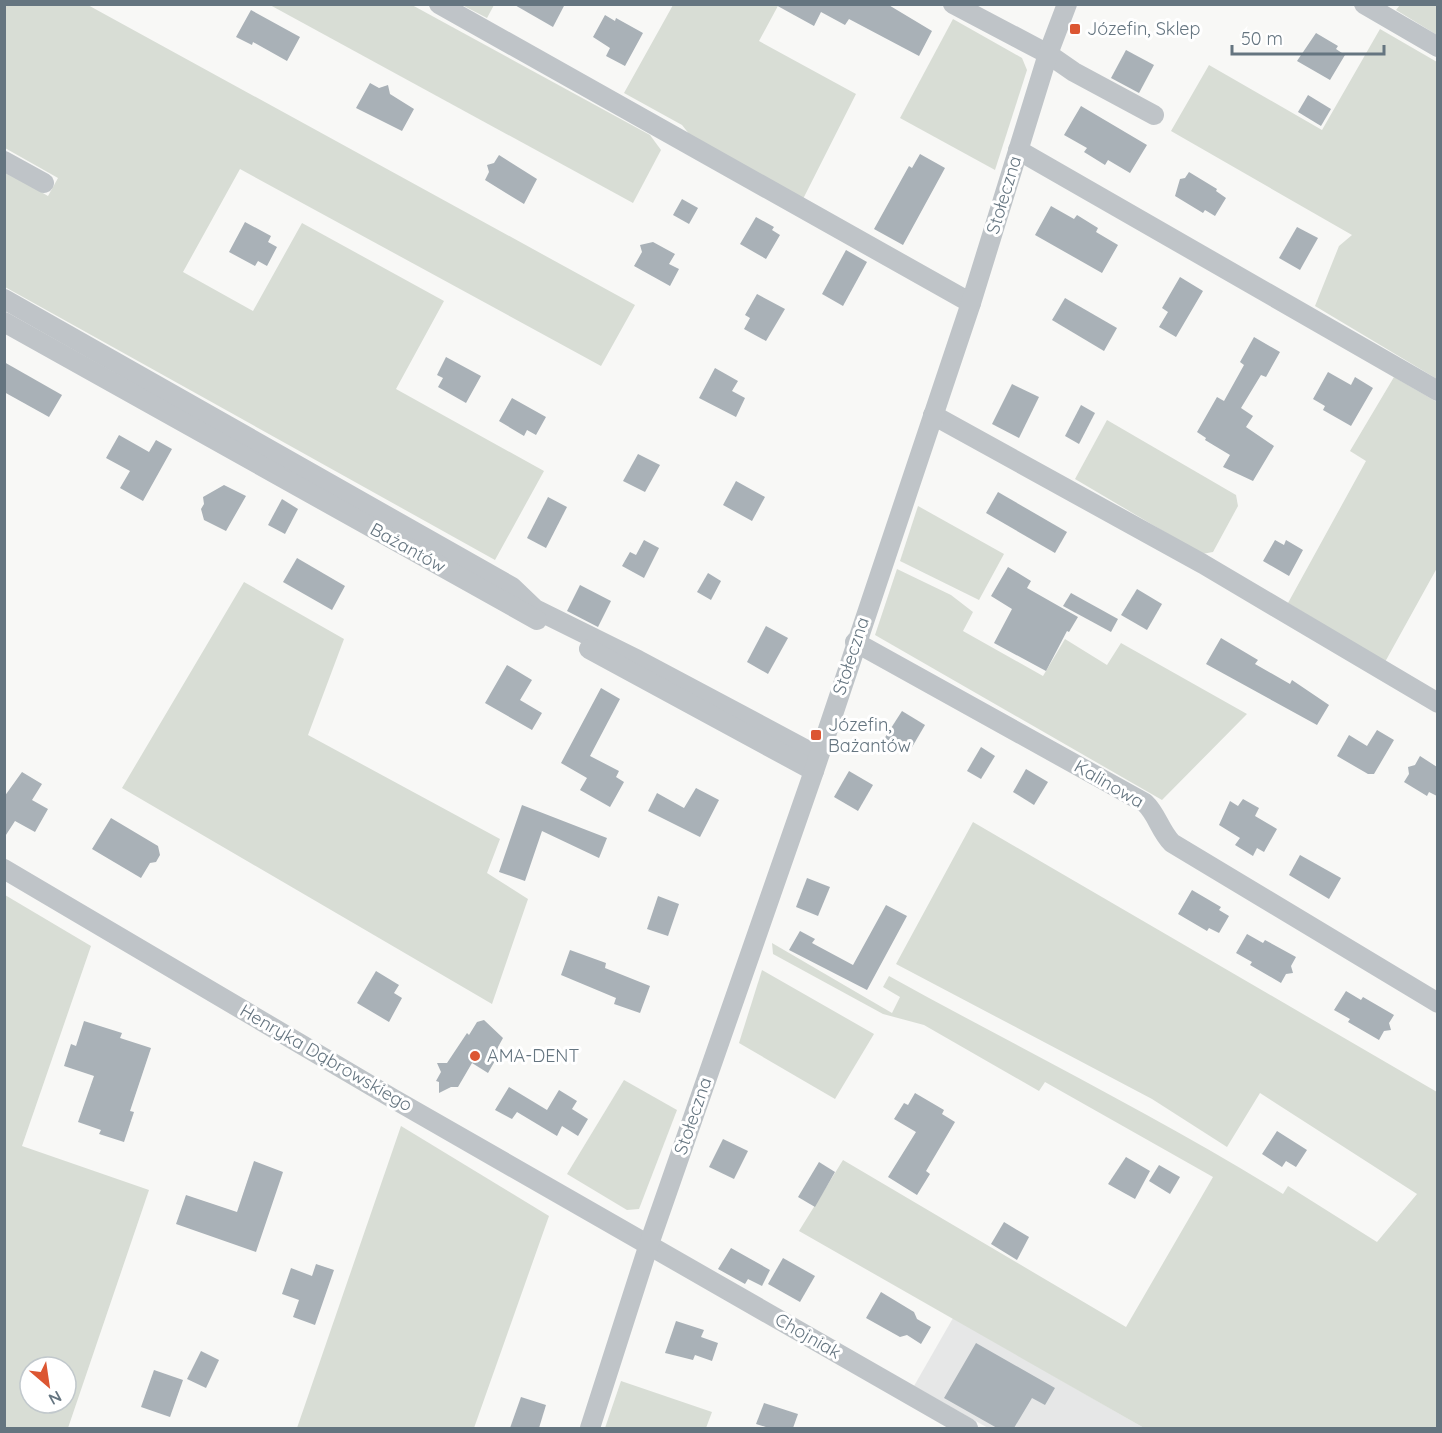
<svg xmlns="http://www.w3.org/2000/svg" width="1442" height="1433" viewBox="0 0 1442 1433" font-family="Quicksand,sans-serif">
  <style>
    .built { fill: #e6e7e7 }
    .green { fill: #d8ddd5; fill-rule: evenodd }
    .building { fill: #a9b1b7 }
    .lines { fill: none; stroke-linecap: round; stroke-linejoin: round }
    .minor { stroke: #bfc4c8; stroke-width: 20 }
    .poi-dot { fill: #dc5632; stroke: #fff; stroke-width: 2 }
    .labels { text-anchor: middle; stroke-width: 6; stroke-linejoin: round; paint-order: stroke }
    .poi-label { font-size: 18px; fill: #657580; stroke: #fff; text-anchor: start }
    .street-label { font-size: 18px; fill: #657580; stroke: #fff }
  </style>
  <rect width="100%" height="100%" fill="#f8f8f6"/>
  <polygon class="built" points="953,1318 1144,1428 988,1428 914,1386"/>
  <g class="green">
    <polygon points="86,4 635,305 601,366 240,169 183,272 253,311 302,223 444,301 396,389 544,471 495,560 5,287 5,171 48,196 58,178 5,148 5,5"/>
    <polygon points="779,4 759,41 856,94 803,199 694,140 682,125 624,93 673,5"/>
    <polygon points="270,5 412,5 650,135 661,150 633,203"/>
    <polygon points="462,5 494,5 487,18"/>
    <polygon points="1400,5 1437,5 1437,35 1396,10"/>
    <polygon points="953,19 1022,58 1027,70 995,170 900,118"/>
    <polygon points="1380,29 1437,62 1437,379 1315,306 1339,246 1352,235 1171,131 1209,65 1322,130"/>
    <polygon points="1394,377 1437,402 1437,568 1385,662 1288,603 1366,461 1350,451"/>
    <polygon points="1107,420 1236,495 1238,506 1213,552 1202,554 1075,479"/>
    <polygon points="918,506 1004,554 979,600 900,561"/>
    <polygon points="897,569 951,595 973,612 963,631 1043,676 1065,639 1107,665 1121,643 1247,714 1162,800 875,635"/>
    <polygon points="244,582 344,639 308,735 500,839 487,873 528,899 492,1004 122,788"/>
    <path d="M973,822L1437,1092V1428H1144L799,1231L843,1160L1126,1327L1213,1177L1045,1082L1039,1091L924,1025L883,1014L773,954L772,943L892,1013L900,997L883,987L889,976C1021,1049 1155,1115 1283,1194L1288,1186L1377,1242L1417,1194L1260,1093L1227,1147L1152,1099L896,964Z"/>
    <path d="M5,895L91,946L22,1146L149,1190L68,1428H5ZM30,1367H66V1403H30Z"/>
    <polygon points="762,970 874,1034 835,1099 739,1043"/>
    <polygon points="624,1080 677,1110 639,1209 627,1210 567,1174"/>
    <polygon points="401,1126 549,1216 474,1428 297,1428"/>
    <polygon points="621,1381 712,1412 706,1428 605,1428"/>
  </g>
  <g class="building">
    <polygon points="513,4 565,4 553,27"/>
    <polygon points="774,4 887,4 932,31 919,56 849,19 845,25 821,12 814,26"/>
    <polygon points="251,10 300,37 287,61 253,42 252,45 236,37"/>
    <polygon points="605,15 615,21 616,18 643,33 625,66 606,56 610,48 593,37"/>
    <polygon points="1316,33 1338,46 1336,49 1345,55 1330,80 1297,61"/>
    <polygon points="1126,50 1154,65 1139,93 1111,78"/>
    <polygon points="370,83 379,88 388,85 390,94 414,109 402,131 356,108"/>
    <polygon points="1308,95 1331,109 1321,126 1298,112"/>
    <polygon points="1081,106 1147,145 1130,173 1108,160 1105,165 1084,152 1087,148 1064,135"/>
    <polygon points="920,154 945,168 903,245 874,229 909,166 912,168"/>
    <polygon points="499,155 537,179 524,204 485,180 489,172 487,165 494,163"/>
    <polygon points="1189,172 1217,189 1216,191 1226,198 1215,216 1205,210 1203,213 1175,196 1180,179 1185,178"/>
    <polygon points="682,199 698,208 689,224 673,215"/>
    <polygon points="1051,206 1074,219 1077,215 1098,228 1096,232 1118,245 1102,273 1035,235"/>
    <polygon points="756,217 774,227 772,230 780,235 766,259 740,244"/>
    <polygon points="245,222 271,236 268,242 277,247 267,266 258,261 255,266 229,252"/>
    <polygon points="1297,227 1318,238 1300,270 1279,258"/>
    <polygon points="653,242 675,254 669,264 679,269 670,286 634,266 642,252 640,245"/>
    <polygon points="846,250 867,262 843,306 822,294"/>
    <polygon points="1180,277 1203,291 1176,337 1159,327 1168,312 1162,308"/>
    <polygon points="757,294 785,309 766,341 744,329 750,318 745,315"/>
    <polygon points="1065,298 1117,328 1104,351 1052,320"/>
    <polygon points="1254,337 1280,352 1266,377 1261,375 1241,408 1253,416 1246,427 1274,446 1253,481 1223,467 1230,455 1205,440 1206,438 1197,432 1217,397 1224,401 1244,365 1240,362"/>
    <polygon points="446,357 481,376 466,403 438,387 443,378 437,375"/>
    <polygon points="4,362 62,395 49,417 4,392"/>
    <polygon points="715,368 738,381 732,391 745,398 736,417 699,398"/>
    <polygon points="1328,372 1351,385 1355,377 1373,388 1351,426 1323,410 1325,406 1313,399"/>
    <polygon points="1012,384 1039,397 1019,438 992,424"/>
    <polygon points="512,398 546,417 536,435 527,430 524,436 499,421"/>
    <polygon points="1081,405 1095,413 1079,444 1065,436"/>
    <polygon points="119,435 149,452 156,440 172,449 143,501 120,488 130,471 106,458"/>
    <polygon points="638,454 660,465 645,492 623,481"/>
    <polygon points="736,481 765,497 752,521 723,505"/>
    <polygon points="224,485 246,496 226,531 204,520 201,509 204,504 203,497"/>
    <polygon points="998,492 1067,532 1055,553 986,513"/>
    <polygon points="548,497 567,507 546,548 527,538"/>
    <polygon points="282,499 298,509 285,534 268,525"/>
    <polygon points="644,540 659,548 644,578 622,566 630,552 636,555"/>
    <polygon points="1275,540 1284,545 1286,540 1303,550 1289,576 1263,561"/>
    <polygon points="297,558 345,586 332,610 283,582"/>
    <polygon points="1008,567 1031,581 1027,588 1078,617 1069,632 1067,631 1046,671 994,643 1012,609 991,596"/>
    <polygon points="708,573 721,581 711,600 697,592"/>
    <polygon points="580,585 611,601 598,627 567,611"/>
    <polygon points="1137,589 1162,604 1147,630 1121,615"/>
    <polygon points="1071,593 1118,619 1111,632 1063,606"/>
    <polygon points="766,626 788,638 768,674 747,662"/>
    <polygon points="1221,638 1258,660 1255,664 1290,684 1292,680 1329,705 1317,725 1206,664"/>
    <polygon points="507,665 532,680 520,700 542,713 532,730 485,703"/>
    <polygon points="601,688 620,699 590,756 619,771 616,777 624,782 610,807 580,790 587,778 561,763"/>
    <polygon points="902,711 925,725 908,754 884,739"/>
    <polygon points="1377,730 1394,740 1374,774 1368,774 1337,756 1349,735 1367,746"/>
    <polygon points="981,747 995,756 981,779 967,771"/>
    <polygon points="1420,756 1437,767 1437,796 1429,792 1427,796 1404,782 1409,774 1408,767 1415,765"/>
    <polygon points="1026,769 1048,782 1034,805 1013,792"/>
    <polygon points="849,771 873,785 858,811 834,797"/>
    <polygon points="22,772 42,784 32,800 48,809 35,832 15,821 4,838 4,797"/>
    <polygon points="696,788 719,800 700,837 648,811 657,793 684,808"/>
    <polygon points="1243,799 1259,808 1255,816 1277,829 1264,852 1257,848 1253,856 1235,845 1240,838 1219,825 1230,801 1238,806"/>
    <polygon points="522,805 607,838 599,858 542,831 525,881 499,872"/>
    <polygon points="111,818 158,846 160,855 156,862 150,863 141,878 92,849"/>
    <polygon points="1300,855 1341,878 1329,899 1289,875"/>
    <polygon points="807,878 830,887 818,916 796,907"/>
    <polygon points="1192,890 1221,907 1219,910 1229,916 1219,933 1209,928 1207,931 1178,914"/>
    <polygon points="658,896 679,904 668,936 647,929"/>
    <polygon points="886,905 907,916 867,990 789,950 800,931 815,939 812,943 853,965"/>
    <polygon points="1247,934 1263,943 1265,940 1296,957 1291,966 1293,973 1286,974 1281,983 1250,965 1252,962 1236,953"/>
    <polygon points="570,950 606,963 605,968 650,986 640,1013 614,1004 616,998 561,975"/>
    <polygon points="376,971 399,985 394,993 402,998 389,1022 357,1003"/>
    <polygon points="1346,991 1361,1000 1363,997 1394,1015 1389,1023 1391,1030 1384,1031 1379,1040 1348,1022 1350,1019 1334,1010"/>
    <polygon points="484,1020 503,1038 498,1047 500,1052 488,1073 472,1063 458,1087 451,1087 439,1093 439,1082 436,1081 441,1072 437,1063 447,1063 467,1033 469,1035 477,1022"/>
    <polygon points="84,1021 122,1033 120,1038 151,1048 130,1111 134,1112 124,1142 99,1134 101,1130 78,1122 94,1076 64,1066 71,1044 76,1046"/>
    <polygon points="509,1087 547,1110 559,1090 577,1101 572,1109 588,1119 578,1136 562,1126 557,1136 517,1112 512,1119 495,1110"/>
    <polygon points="915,1093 944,1110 942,1114 955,1122 926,1171 930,1174 917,1195 888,1177 916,1132 894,1119 904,1103 908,1105"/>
    <polygon points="1277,1131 1307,1150 1296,1167 1286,1161 1282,1167 1262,1154"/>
    <polygon points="723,1139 748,1151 734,1179 709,1167"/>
    <polygon points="1126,1157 1150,1171 1135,1199 1108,1184"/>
    <polygon points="254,1161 283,1172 256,1252 176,1224 186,1195 237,1212"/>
    <polygon points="819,1162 835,1172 815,1207 798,1197"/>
    <polygon points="1159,1165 1180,1177 1170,1194 1149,1181"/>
    <polygon points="1004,1222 1029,1237 1017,1260 991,1244"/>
    <polygon points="731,1248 770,1270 762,1286 748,1279 745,1284 718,1269"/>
    <polygon points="783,1258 815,1276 800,1302 768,1284"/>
    <polygon points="316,1264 334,1270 315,1325 293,1317 299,1300 282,1294 291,1268 312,1276"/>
    <polygon points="881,1292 914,1312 917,1319 931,1327 921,1344 907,1335 900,1337 866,1318"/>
    <polygon points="676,1321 704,1330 701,1337 718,1343 712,1361 695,1355 693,1360 665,1353"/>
    <polygon points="976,1343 1055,1388 1045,1405 1032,1398 1014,1428 997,1428 944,1398"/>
    <polygon points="201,1351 219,1360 206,1388 187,1379"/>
    <polygon points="154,1370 183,1380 170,1417 141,1407"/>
    <polygon points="521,1397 546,1405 539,1428 510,1428"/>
    <polygon points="764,1403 798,1414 793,1428 769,1428 756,1424"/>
  </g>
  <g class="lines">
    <g class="minor">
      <polyline points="439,4 971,303"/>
      <polyline points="953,4 1048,54 1074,72 1154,115"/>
      <polyline points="1364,4 1438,47"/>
      <polyline points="1018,150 1438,391"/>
      <polyline points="4,161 44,183"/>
      <polyline points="4,299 512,587 535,609 638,660 818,756"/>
      <polyline points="4,322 537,620"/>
      <polyline points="933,415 1203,564 1438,703"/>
      <path d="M855,642L1145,803C1157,814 1160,831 1172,843L1438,1003"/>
      <polyline points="589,649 814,771"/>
      <polyline points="4,869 392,1098 968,1428"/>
      <polyline points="590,1428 649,1244 814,771 971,303 1048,54 1067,4"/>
    </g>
  </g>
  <g class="poi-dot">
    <rect x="1069" y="23" width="12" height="12" rx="3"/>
    <rect x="810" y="729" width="12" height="12" rx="3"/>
    <circle cx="475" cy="1056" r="6"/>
  </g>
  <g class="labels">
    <g class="poi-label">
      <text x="1087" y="35">Józefin, Sklep</text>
      <text x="828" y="731">Józefin,<tspan x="828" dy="21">Bażantów</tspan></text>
      <text x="487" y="1062">AMA-DENT</text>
    </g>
    <g class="street-label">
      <text transform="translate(1004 195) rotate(-73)" y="6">Stołeczna</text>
      <text transform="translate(408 548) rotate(29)" y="6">Bażantów</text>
      <text transform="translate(851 656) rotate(-72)" y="6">Stołeczna</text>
      <text transform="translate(1109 784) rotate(30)" y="6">Kalinowa</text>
      <text transform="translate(326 1058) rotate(30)" y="6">Henryka Dąbrowskiego</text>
      <text transform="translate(693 1116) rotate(-71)" y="6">Stołeczna</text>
      <text transform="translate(808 1336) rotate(30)" y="6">Chojniak</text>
    </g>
  </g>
  <rect width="1442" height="1433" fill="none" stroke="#657580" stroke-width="12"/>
  <g transform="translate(48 1385) rotate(151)"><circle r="28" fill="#ffffff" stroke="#c1c8cc" stroke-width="1.5"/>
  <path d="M0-4.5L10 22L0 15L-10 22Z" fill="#dc5632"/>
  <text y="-9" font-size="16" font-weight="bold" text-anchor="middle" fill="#657580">N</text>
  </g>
  <path d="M1232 45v9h152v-9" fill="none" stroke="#657580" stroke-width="3"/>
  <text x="1241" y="45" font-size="18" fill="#657580" stroke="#ffffff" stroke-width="4.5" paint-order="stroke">50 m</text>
</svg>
